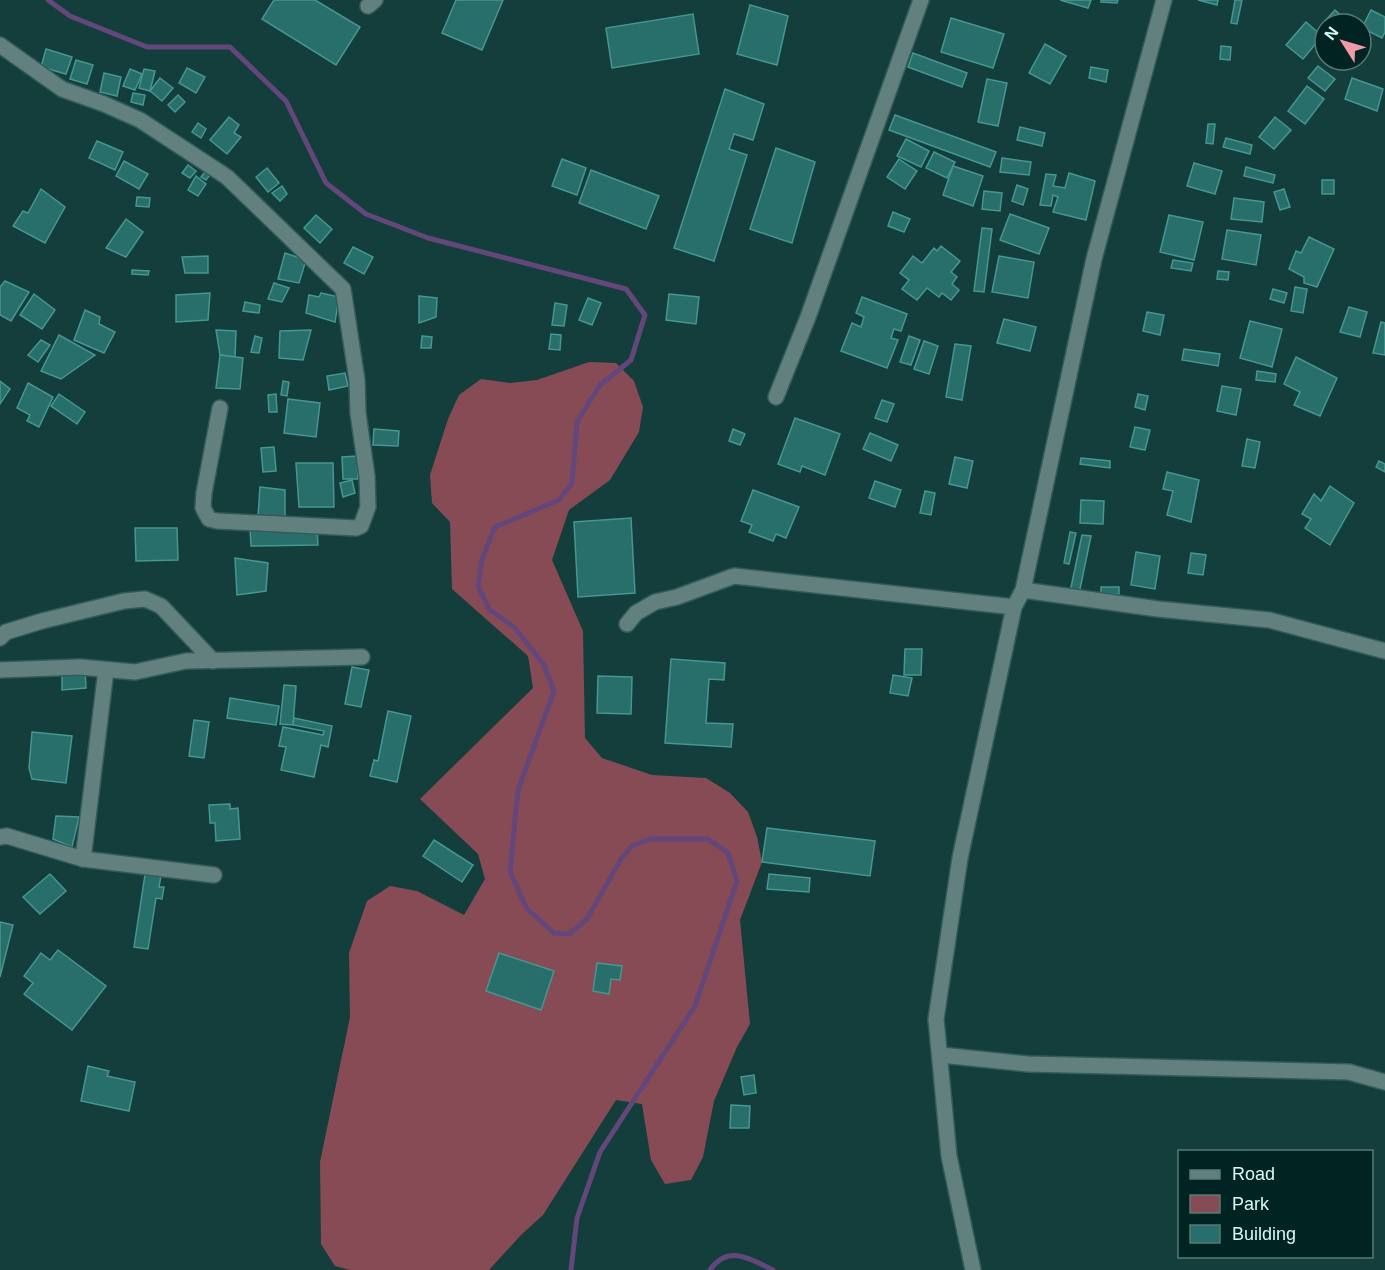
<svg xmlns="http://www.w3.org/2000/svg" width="1385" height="1270" viewBox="0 0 1385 1270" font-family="Helvetica,sans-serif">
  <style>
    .green { fill: #874b55 }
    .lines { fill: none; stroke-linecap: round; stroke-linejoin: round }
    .stream { stroke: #64477a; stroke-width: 5 }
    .building { fill: #286e6a; stroke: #469691; stroke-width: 1.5 }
    .minor-casing { stroke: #325c5a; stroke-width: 18 }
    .minor { stroke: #62817e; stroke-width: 15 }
  </style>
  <rect width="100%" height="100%" fill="#133e3c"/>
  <polygon class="green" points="589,362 616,363 634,381 643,407 639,432 610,480 569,510 552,560 583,631 585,738 602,758 652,775 706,778 730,793 748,812 757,837 762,862 740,920 750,1024 737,1047 714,1101 703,1157 691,1180 665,1184 651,1160 642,1104 616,1100 543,1215 521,1235 489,1270 350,1270 335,1266 321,1244 320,1162 350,1017 349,953 367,901 390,886 417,891 464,915 485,879 478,854 420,799 533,688 528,656 452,589 450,522 432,503 430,475 448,419 459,395 481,379 510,383 537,380"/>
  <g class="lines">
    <g class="stream">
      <polyline points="48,0 70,16 147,47 230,47 286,101 326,183 366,214 428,238 626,289 645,315 631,360 600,385 577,422 572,483 559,500 495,527 482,559 478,586 489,609 515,628 544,665 554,691 518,790 510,872 527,909 554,933 569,934 587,919 621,859 632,846 650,839 708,839 728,853 737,881 695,1006 600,1152 577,1218 571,1270"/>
      <path d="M710,1270C728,1244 751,1259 773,1270"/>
    </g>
  </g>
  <g class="building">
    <polygon points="274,0 315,0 360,27 336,65 262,19"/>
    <polygon points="456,0 503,0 482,50 442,33"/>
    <polygon points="1060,0 1091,0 1088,8"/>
    <polygon points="1101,0 1118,0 1117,3 1101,2"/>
    <polygon points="1198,0 1218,0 1217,5"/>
    <polygon points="1235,0 1242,0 1237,24 1231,23"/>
    <polygon points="750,5 788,16 777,65 737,54"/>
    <polygon points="1335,10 1348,22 1346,24 1328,24 1325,21"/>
    <polygon points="1371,10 1385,17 1385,32 1382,38 1362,28"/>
    <polygon points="693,14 699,54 612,68 606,28"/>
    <polygon points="951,18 1004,34 993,68 941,52"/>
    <polygon points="1306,22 1322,36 1303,59 1286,45"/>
    <polygon points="1045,44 1066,56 1050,84 1029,73"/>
    <polygon points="1221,46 1231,47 1230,60 1220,59"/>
    <polygon points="46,49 72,57 66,74 41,67"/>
    <polygon points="913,53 967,73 962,87 908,67"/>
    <polygon points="76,60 93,65 87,84 70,79"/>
    <polygon points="1318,66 1335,79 1325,91 1308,78"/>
    <polygon points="1091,67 1108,70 1106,82 1089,78"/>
    <polygon points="187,68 205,77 196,93 179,83"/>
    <polygon points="130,69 142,74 135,90 123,86"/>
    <polygon points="144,69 155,71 150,91 139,88"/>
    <polygon points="104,73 121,77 117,96 100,92"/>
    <polygon points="160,78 173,88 162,101 150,91"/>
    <polygon points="1352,78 1383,89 1377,111 1345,99"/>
    <polygon points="987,79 1007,83 998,126 978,122"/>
    <polygon points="1307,86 1324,99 1305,124 1288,111"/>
    <polygon points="725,89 764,104 753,140 734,134 729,149 747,155 714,261 674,248"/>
    <polygon points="133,93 145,95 143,105 131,102"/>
    <polygon points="178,95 185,102 175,112 168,105"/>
    <polygon points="895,115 996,152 990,167 889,130"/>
    <polygon points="229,117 239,125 234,133 241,137 227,154 210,140"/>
    <polygon points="1275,117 1291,130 1274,149 1259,137"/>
    <polygon points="198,123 206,129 201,138 192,132"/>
    <polygon points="1208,124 1215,124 1213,144 1206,143"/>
    <polygon points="1020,127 1045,133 1042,146 1017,140"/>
    <polygon points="1226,138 1252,145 1250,154 1223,147"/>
    <polygon points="906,139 929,151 921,167 897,156"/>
    <polygon points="97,141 123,152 115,170 89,158"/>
    <polygon points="776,148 815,162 792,243 750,229"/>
    <polygon points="934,152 955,162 947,178 926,168"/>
    <polygon points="1002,158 1031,162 1029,175 1000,172"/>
    <polygon points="562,159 586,168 577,195 552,186"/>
    <polygon points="899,159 917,171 905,189 887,177"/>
    <polygon points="124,161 148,174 139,189 116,176"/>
    <polygon points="1194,163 1222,171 1215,194 1187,186"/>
    <polygon points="188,165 196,171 190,178 182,173"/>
    <polygon points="953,166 983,176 973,206 943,195"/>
    <polygon points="1246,167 1275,175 1273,183 1244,176"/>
    <polygon points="208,168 212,172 206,180 201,177"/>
    <polygon points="267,168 279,183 268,192 256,177"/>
    <polygon points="591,170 659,196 646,229 579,203"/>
    <polygon points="1069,173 1095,181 1086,220 1053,212 1058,197 1053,195 1051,206 1040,205 1046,174 1056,175 1053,186 1065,188"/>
    <polygon points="196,176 206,184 198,196 188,190"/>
    <rect x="1322" y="180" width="12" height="14"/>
    <polygon points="1017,185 1028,189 1023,205 1012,201"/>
    <polygon points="282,186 287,194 280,201 272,193"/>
    <polygon points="41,189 65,207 45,243 13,226 23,211 28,213"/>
    <polygon points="1284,189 1290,207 1280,210 1274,192"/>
    <polygon points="984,191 1002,193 1000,211 982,209"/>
    <polygon points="137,197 150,198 149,207 136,206"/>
    <polygon points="1234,198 1264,202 1262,222 1231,219"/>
    <polygon points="893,212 910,219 904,232 888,226"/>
    <polygon points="1010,214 1049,228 1039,254 1000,240"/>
    <polygon points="316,215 332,229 320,243 304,228"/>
    <polygon points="1169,215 1203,222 1194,260 1160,252"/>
    <polygon points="126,219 143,232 126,257 106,248"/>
    <polygon points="982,228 992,229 984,292 974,291"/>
    <polygon points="1227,230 1261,235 1256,265 1222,259"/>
    <polygon points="1309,237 1334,249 1317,287 1304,283 1304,277 1289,269 1296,251 1301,253"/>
    <polygon points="941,246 960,261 951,272 957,277 952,284 959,290 951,300 942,293 939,297 927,288 917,300 902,289 909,280 900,273 913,256 922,263 934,248 937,251"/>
    <polygon points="353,247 373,257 364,274 344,263"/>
    <polygon points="285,253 306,260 299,283 278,279"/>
    <polygon points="208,256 208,273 185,273 182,257"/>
    <polygon points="999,256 1034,262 1028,298 992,292"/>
    <polygon points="1173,260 1193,263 1191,271 1171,268"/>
    <polygon points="132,270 149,271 148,275 132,274"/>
    <polygon points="1218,271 1229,272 1228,280 1217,279"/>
    <polygon points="5,281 29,292 11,321 0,315 0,287"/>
    <polygon points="274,283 289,288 282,302 268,299"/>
    <polygon points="1295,287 1307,289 1303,313 1291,311"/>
    <polygon points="1273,289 1287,293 1284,303 1270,299"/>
    <polygon points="210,293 208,320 176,322 176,295"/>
    <polygon points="321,293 339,297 335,322 306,313 309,295 319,297"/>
    <polygon points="34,294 55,310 42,329 20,315"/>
    <polygon points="669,294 699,297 696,324 666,320"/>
    <polygon points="419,296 437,298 436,317 419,323"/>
    <polygon points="862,297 907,314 901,331 894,329 891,338 898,340 887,368 841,351 852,323 861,327 864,317 856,313"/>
    <polygon points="588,298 601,303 592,325 579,320"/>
    <polygon points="245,302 260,305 259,313 243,311"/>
    <polygon points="555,303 567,305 564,326 552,325"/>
    <polygon points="1349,307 1367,312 1360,337 1340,332"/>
    <polygon points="85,310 100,317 99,324 115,332 104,353 74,340"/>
    <polygon points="1147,312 1164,315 1160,335 1143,331"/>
    <polygon points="1004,319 1036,327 1030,351 997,343"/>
    <polygon points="1250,321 1282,329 1272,367 1240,358"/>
    <polygon points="1381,322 1385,323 1385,355 1373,353"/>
    <polygon points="216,330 236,331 235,357 220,355"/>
    <polygon points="311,330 303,360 279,358 280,331"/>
    <polygon points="551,334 561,335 560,350 549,349"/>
    <polygon points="59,335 95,355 61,379 41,371"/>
    <polygon points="255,336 262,338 259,353 251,352"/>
    <polygon points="422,336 432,337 431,348 421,348"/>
    <polygon points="909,336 920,340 911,365 900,362"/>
    <polygon points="41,340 50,345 38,362 28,355"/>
    <polygon points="924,341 938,346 929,374 914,369"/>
    <polygon points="955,344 971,346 962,400 946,397"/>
    <polygon points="1184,349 1220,354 1218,366 1182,360"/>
    <polygon points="220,355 243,358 240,389 216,388"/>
    <polygon points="1296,357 1337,378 1320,416 1294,405 1300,392 1284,384"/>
    <polygon points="1257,371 1276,374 1275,382 1256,380"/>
    <polygon points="345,373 348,386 329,390 327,376"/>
    <polygon points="0,381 10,389 0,404"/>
    <polygon points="283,381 289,382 287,396 281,395"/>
    <polygon points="28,383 53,397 39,427 27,421 30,415 17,408"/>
    <polygon points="1222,386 1241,389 1236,415 1217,411"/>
    <polygon points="59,394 85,412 77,424 51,406"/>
    <polygon points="276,394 277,412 269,412 268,395"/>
    <polygon points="1138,394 1148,396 1145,410 1135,407"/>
    <polygon points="288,399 320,403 316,437 284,433"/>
    <polygon points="882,400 894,404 887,422 875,418"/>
    <polygon points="795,418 840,434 825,475 802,466 800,472 778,464"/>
    <polygon points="1135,427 1150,430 1145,450 1130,447"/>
    <polygon points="374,429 399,431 398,446 373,445"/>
    <polygon points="733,429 745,434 740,445 729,441"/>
    <polygon points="870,433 898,445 891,461 863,449"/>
    <polygon points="1247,439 1260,442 1255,468 1242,466"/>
    <polygon points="274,447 276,471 263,472 261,448"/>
    <polygon points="357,456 358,479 343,479 342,457"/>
    <polygon points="955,457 973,461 967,488 949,484"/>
    <polygon points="1081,458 1110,461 1110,468 1080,464"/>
    <polygon points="1379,461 1385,464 1385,472 1376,467"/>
    <polygon points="296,463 333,463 334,507 299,507"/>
    <polygon points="1167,472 1199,480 1191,522 1167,515 1173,491 1163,489"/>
    <polygon points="352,480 355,493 343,497 340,483"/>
    <polygon points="875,481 901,490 895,507 869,498"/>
    <polygon points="1330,486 1354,503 1330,545 1305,528 1311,519 1302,514 1314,494 1321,501"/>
    <polygon points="260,487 285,490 285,518 258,517"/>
    <polygon points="753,490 799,507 786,538 776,534 773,541 749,532 752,525 741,521"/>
    <polygon points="925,491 935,493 931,515 920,513"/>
    <polygon points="1081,500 1104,501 1103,524 1080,523"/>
    <polygon points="631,518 635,593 578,597 574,522"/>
    <polygon points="317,526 318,545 251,546 250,528"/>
    <polygon points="135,528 177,528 178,560 136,561"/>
    <polygon points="1070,532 1076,533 1069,564 1064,563"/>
    <polygon points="1082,535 1091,536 1079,594 1070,592"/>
    <polygon points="1136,552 1160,556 1155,589 1131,585"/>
    <polygon points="1191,553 1206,555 1203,575 1188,573"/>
    <polygon points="235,558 268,563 266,591 237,595"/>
    <polygon points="1101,587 1119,587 1119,594 1101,595"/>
    <polygon points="905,649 922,649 921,675 904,675"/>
    <polygon points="671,659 725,663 724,680 709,679 706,723 733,724 731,747 665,743"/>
    <polygon points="352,667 369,670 361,707 345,704"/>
    <polygon points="62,670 85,670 86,688 62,690"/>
    <polygon points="893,675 912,678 908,696 890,693"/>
    <polygon points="598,676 632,677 631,714 597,713"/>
    <polygon points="284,685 296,686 293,725 280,724"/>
    <polygon points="230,698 279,706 276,725 227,718"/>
    <polygon points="388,711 411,716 397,782 370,776 374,760 378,761"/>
    <polygon points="294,718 332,726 328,747 321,745 314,777 281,770 286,747 279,746 283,727 323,735 324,731 293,725"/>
    <polygon points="194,720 209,722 204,758 189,756"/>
    <polygon points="32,732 72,736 66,783 32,779 29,768"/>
    <polygon points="230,804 230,809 238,808 240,839 216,841 215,823 210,823 209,805"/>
    <polygon points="56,816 79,817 72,847 53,839"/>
    <polygon points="767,828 875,841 870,876 762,862"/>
    <polygon points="434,840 473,865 462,882 423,856"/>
    <polygon points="146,868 162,870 159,887 164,887 162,899 156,898 148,949 134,947"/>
    <polygon points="50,874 66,891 40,914 23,897"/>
    <polygon points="769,874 810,878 809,892 767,889"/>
    <polygon points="0,922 13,925 0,977"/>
    <polygon points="58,950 106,986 72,1030 24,994 33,983 24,976 41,953 50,960"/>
    <polygon points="499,953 554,971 541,1010 486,991"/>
    <polygon points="597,963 622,966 620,980 611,979 609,994 593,991"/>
    <polygon points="88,1066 109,1071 107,1076 135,1082 129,1111 81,1101"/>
    <polygon points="754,1075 756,1093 744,1095 741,1077"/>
    <polygon points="731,1105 750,1106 749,1128 730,1128"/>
  </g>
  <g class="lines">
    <defs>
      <g id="minor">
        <polyline points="368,6 375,0"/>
        <polyline points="0,45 62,89 104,104 140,120 227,177 343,289 357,380 358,413 367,476 368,507 361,526 356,528 217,521 209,519 203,508 204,493 220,408"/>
        <polyline points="776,397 808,317 921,0"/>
        <polyline points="1023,590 1158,609 1269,620 1385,651"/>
        <polyline points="627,624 636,613 655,602 677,597 734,576 1014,607"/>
        <polyline points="0,638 6,632 42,621 124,601 145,599 161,606 213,661"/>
        <polyline points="0,670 80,667 135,672 186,661 362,657"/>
        <polyline points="0,837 7,836 83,859 214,875"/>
        <polyline points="83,859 106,670"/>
        <polyline points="941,1055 1028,1064 1349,1072 1385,1082"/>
        <polyline points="973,1270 949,1156 936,1019 960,858 1014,607 1023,590 1094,259 1164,0"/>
      </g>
    </defs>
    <use href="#minor" class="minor-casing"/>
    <use href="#minor" class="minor"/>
  </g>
  <rect x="1178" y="1150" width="195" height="108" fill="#012422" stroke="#557a77" stroke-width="1.5"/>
  <rect x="1190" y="1170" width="30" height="9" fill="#62817e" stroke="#557a77" stroke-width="1.5"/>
  <text x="1232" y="1180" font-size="18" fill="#d4faf7">Road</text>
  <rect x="1190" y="1195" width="30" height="18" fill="#874b55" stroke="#557a77" stroke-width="1.5"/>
  <text x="1232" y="1210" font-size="18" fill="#d4faf7">Park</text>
  <rect x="1190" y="1225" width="30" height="18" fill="#286e6a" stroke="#557a77" stroke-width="1.5"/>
  <text x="1232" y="1240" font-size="18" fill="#d4faf7">Building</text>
  <g transform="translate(1343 42) rotate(307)"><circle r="28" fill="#012422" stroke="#557a77" stroke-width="1.5"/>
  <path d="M0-4.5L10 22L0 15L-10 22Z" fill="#f39aa7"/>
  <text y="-9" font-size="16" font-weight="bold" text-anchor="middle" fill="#d4faf7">N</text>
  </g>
</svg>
